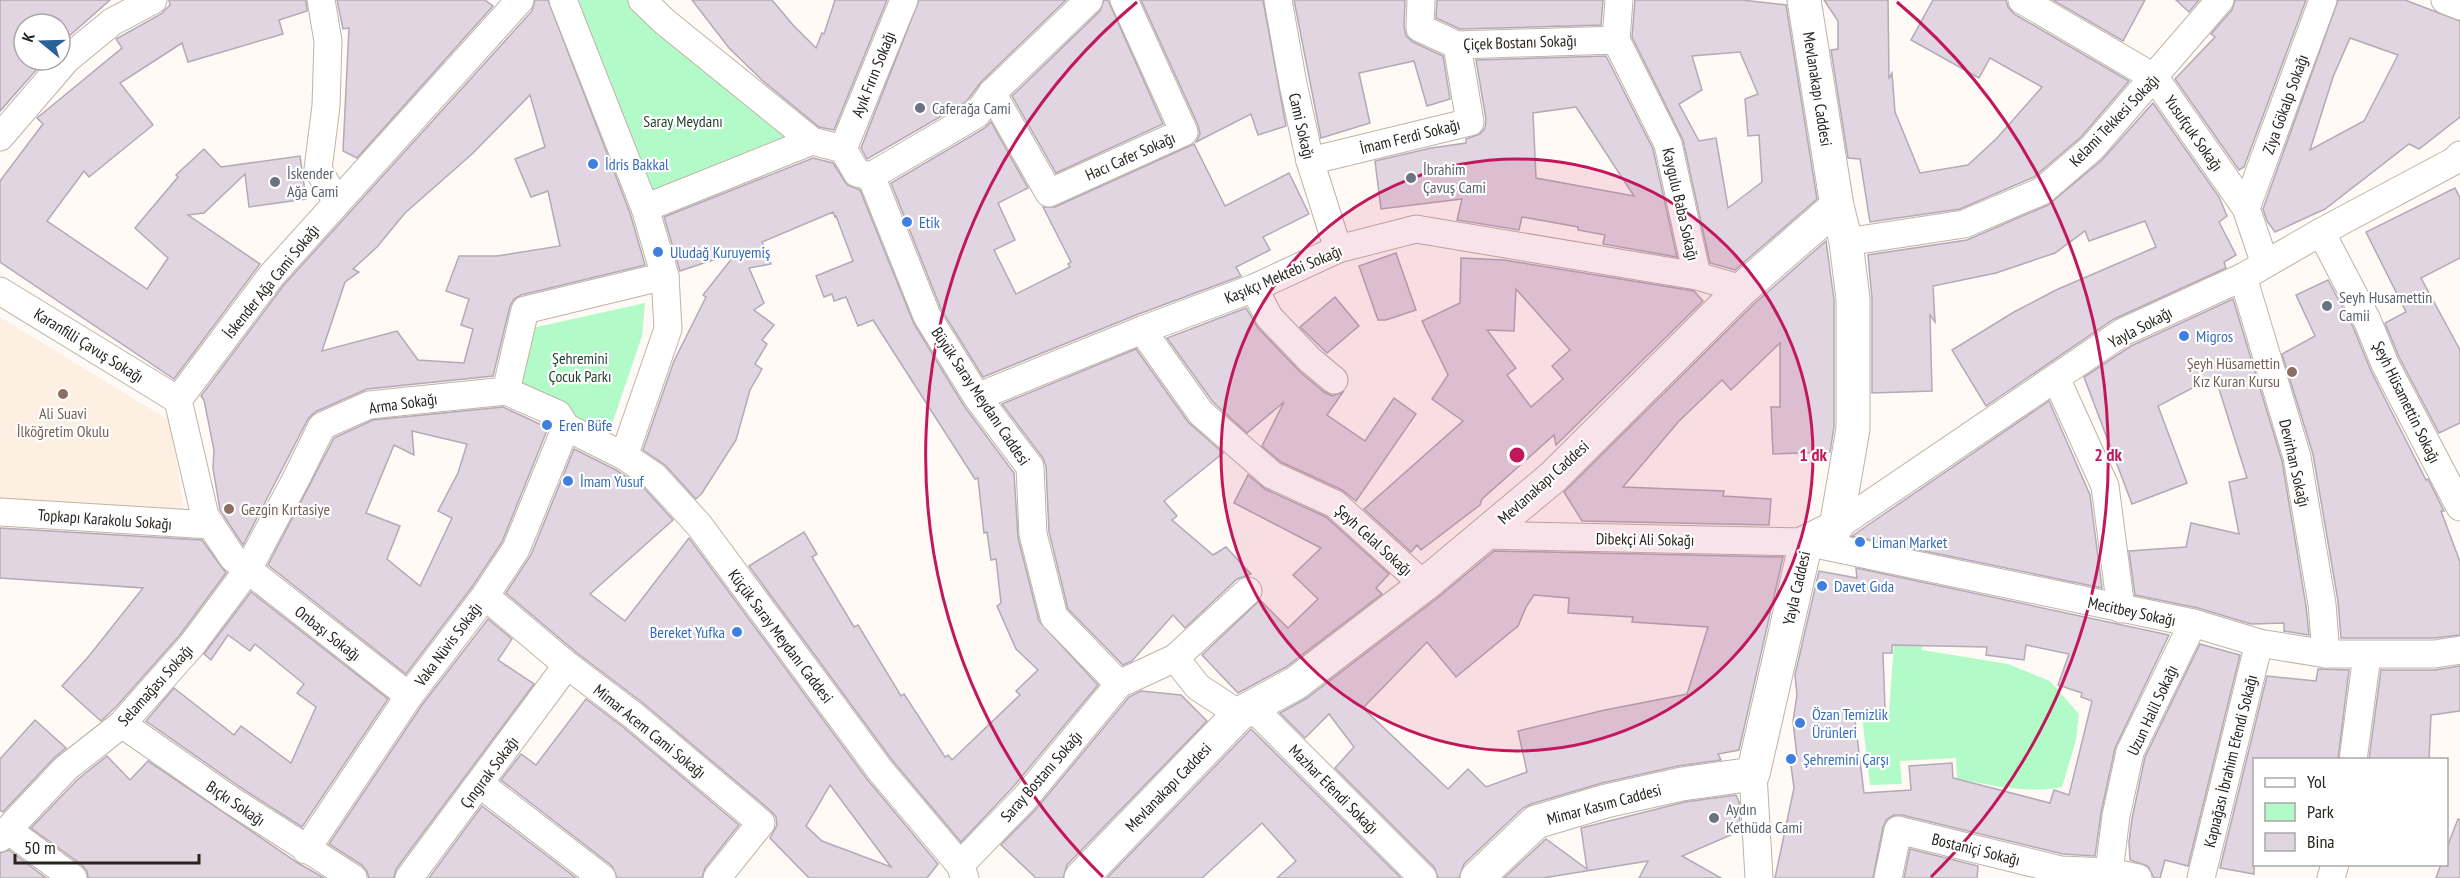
<svg xmlns="http://www.w3.org/2000/svg" width="2460" height="878" viewBox="0 0 2460 878" font-family="'PT Sans Narrow',sans-serif">
  <style>
    .built { fill: #fdefe1 }
    .green { fill: #b2fbc8 }
    .building { fill: #e0d5e1; stroke: #b4a9b5; stroke-width: 1.5; fill-rule: evenodd }
    .lines { fill: none; stroke-linecap: round; stroke-linejoin: round }
    .minor-casing { stroke: #bfb3a8; stroke-width: 29 }
    .tertiary-casing { stroke: #bfb3a8; stroke-width: 35 }
    .secondary-casing { stroke: #bfb3a8; stroke-width: 35 }
    .minor { stroke: #fff; stroke-width: 27 }
    .tertiary { stroke: #fff; stroke-width: 33 }
    .secondary { stroke: #fff; stroke-width: 33 }
    .ring { fill: none; stroke: #c2185b; stroke-width: 3 }
    .worship-dot { fill: #6b7280; stroke: #fff; stroke-width: 2 }
    .shop-dot { fill: #3f7fe0; stroke: #fff; stroke-width: 2 }
    .education-dot { fill: #8d6e63; stroke: #fff; stroke-width: 2 }
    .labels { text-anchor: middle; stroke-width: 4.5; stroke-linejoin: round; paint-order: stroke }
    .street-label { font-size: 16px; fill: #282420; stroke: #fff }
    .worship-label { font-size: 16px; fill: #5b616d; stroke: #fff; text-anchor: start }
    .park-label { font-size: 16px; fill: #1b3e27; stroke: #fff }
    .shop-label { font-size: 16px; fill: #366cbe; stroke: #fff; text-anchor: start }
    .education-label { font-size: 16px; fill: #785e54; stroke: #fff; text-anchor: end }
    .centre { fill: #c2185b; stroke: #fff; stroke-width: 3 }
    .ring-label { font-size: 18px; text-anchor: middle; font-weight: bold; fill: #c2185b; stroke: #fff; stroke-width: 4.5; stroke-linejoin: round; paint-order: stroke }
  </style>
  <rect width="100%" height="100%" fill="#fffaf5"/>
  <polygon class="built" points="0,317 170,421 184,511 0,498"/>
  <g class="green">
    <polygon points="575,0 630,0 792,138 651,197"/>
    <polygon points="645,303 642,336 610,430 513,395 523,330"/>
    <path d="M1923,612L1922,650L2008,664L2050,681L2079,714L2076,740L2062,787C2025,794 1993,785 1957,779L1956,758L1900,761L1902,784L1870,785L1862,717L1889,712L1896,617Z"/>
  </g>
  <g class="building">
    <polygon points="0,0 110,0 60,44 60,24 24,24 24,60 45,60 0,111"/>
    <polygon points="169,0 306,0 307,11 279,20 283,34 188,62 182,43 120,83 153,125 89,177 84,171 47,221 147,289 168,258 135,228 178,177 176,175 204,149 221,167 300,156 306,199 249,207 245,174 204,213 188,215 260,264 174,379 0,262 0,181 43,124 37,118 122,48 116,39 161,14 170,5"/>
    <polygon points="337,0 485,0 493,6 357,158 343,151 349,28 343,29"/>
    <path d="M535,0H548L630,213L645,265L521,295L514,299L510,306L493,376L367,389L315,412L308,419L243,545L220,510L213,468L214,450L204,400L201,396L283,286L532,11ZM530,95L545,147L515,159L531,197L548,191L560,246L497,256H459L446,291L469,299L461,325L473,329L464,363L418,360L397,331L322,351L345,282L359,272L353,269L377,247L405,213L472,154Z"/>
    <polygon points="692,0 772,0 793,25 816,48 822,33 824,34 835,0 887,0 834,130 819,127 762,80 729,48"/>
    <polygon points="919,0 1066,0 981,82 966,102 867,159 861,148"/>
    <polygon points="1104,0 1108,0 1163,124 1056,173 1012,96 1100,11"/>
    <polygon points="1141,0 1263,0 1286,126 1258,135 1251,114 1196,142 1200,134 1198,125"/>
    <polygon points="1294,0 1405,0 1404,27 1406,36 1413,42 1443,56 1450,99 1427,106 1414,61 1359,73 1370,123 1321,138"/>
    <polygon points="1437,0 1603,0 1601,25 1460,29 1436,18"/>
    <path d="M1635,0H1742L1786,5L1817,199L1735,270L1710,263L1683,140L1632,37ZM1740,52L1758,94L1745,99L1748,136L1759,135L1762,182L1728,208L1716,138L1699,141L1679,104L1702,90L1692,56Z"/>
    <polygon points="1824,0 1888,0 1889,79 1892,73 1895,112 1920,173 1968,165 1997,138 2042,87 1990,58 1979,78 1911,40 1933,0 2006,0 2008,7 2014,14 2129,81 2081,137 2034,177 1960,209 1870,222 1860,159 1848,158 1831,50 1838,49 1838,21"/>
    <polygon points="2053,0 2145,0 2123,41"/>
    <polygon points="2176,0 2199,0 2189,12"/>
    <polygon points="2235,0 2306,0 2244,167 2239,170 2175,79 2215,37 2211,34 2232,10"/>
    <path d="M2338,0H2405L2460,21V117L2419,149L2409,144L2325,209L2275,232L2267,221L2263,209ZM2350,38L2398,55L2364,121L2310,150L2333,77Z"/>
    <path d="M1606,56L1653,149L1677,257L1603,244L1605,235L1578,230V227L1522,217L1519,230L1457,220L1462,199L1381,209L1375,161L1431,148L1466,143V139L1480,134L1485,128L1486,119L1476,60ZM1576,107L1634,196L1536,178L1533,113Z"/>
    <polygon points="2153,103 2219,197 2227,216 2219,222 2236,255 2224,262 2226,268 2114,319 1986,406 1952,350 2014,312 2056,290 2156,247 2145,221 2089,241 2085,231 2055,253 1996,273 1933,286 1935,322 1930,315 1932,391 1872,393 1872,299 1868,255 1967,240 2048,205 2102,160"/>
    <polygon points="991,122 1028,188 998,203 1015,240 994,250 1016,294 1070,267 1068,264 1071,262 1043,207 1055,207 1194,144 1225,206 1289,173 1309,214 1263,237 1270,250 1236,267 1241,276 1136,315 983,377 941,309 891,183 985,128"/>
    <polygon points="813,158 833,163 847,185 860,190 914,324 964,406 1014,473 1018,538 1039,621 1098,685 1013,787 961,842 892,760 749,566 804,532 817,554 812,557 854,627 858,625 901,696 904,694 945,757 948,755 952,760 1020,695 1016,691 1038,670 1016,649 997,606 1001,603 996,559 991,560 987,532 984,533 978,478 975,479 873,320 858,326 846,297 834,301 832,294 824,297 816,276 853,261 836,216 835,217 833,212 762,242 771,264 749,268 764,303 754,310 774,325 762,340 767,344 755,364 762,369 750,390 736,440 702,493 696,499 665,465 643,450 674,361 706,297 703,295 737,252 680,271 664,217"/>
    <polygon points="2455,188 2460,198 2460,258 2421,278 2460,350 2460,423 2439,433 2399,357 2385,323 2406,312 2366,232"/>
    <polygon points="1826,241 1834,300 1834,427 1830,452 1773,454 1771,407 1780,407 1780,343 1731,390 1722,380 1679,421 1623,487 1724,491 1723,496 1771,499 1769,525 1582,521 1564,492 1755,303"/>
    <polygon points="1396,253 1416,310 1386,320 1378,320 1359,266"/>
    <path d="M1461,258L1504,260L1694,291L1703,301L1556,445L1554,435L1482,499L1480,505L1421,550L1417,545L1411,552L1364,509L1463,421L1432,399L1448,375L1422,321L1460,303ZM1516,289L1570,350L1552,366L1563,379L1531,407L1507,375L1516,368L1487,330L1514,331Z"/>
    <polygon points="2328,280 2353,327 2371,371 2426,480 2428,479 2444,511 2441,511 2460,562 2460,635 2434,638 2341,638 2338,601 2313,454 2282,354 2315,336 2296,295"/>
    <polygon points="1335,297 1359,326 1327,353 1300,327"/>
    <polygon points="2233,299 2282,461 2306,606 2309,635 2284,631 2284,623 2251,624 2198,608 2135,595 2129,551 2186,547 2191,523 2239,534 2229,482 2247,478 2215,376 2158,406 2187,483 2132,504 2084,377 2131,346"/>
    <polygon points="1246,308 1258,328 1300,372 1324,392 1332,396 1343,392 1327,415 1365,441 1394,398 1416,414 1356,501 1342,490 1281,462 1262,446 1284,402 1247,433 1213,402 1167,338"/>
    <polygon points="1136,349 1188,422 1223,453 1164,501 1177,516 1172,520 1213,555 1226,547 1251,574 1237,579 1185,628 1173,615 1132,661 1123,665 1068,609 1049,532 1046,466 1043,458 1002,404"/>
    <polygon points="2049,401 2090,495 2102,588 1852,536"/>
    <path d="M503,407L548,428L502,542L472,587L406,674L268,565L334,438L373,420ZM412,431L467,444L458,473L438,511L452,518L420,586L387,559L400,526L366,513L394,445L414,455Z"/>
    <path d="M574,449L616,470L644,488L673,520L590,594L625,621L689,538L867,779L938,864L927,878H809L770,838L777,825L776,817L771,811L643,703L577,653L506,593L531,555ZM830,785L891,867L822,841L806,826Z"/>
    <polygon points="1248,475 1265,489 1326,517 1389,574 1376,588 1382,594 1286,667 1238,693 1202,655 1260,600 1288,628 1318,599 1293,575 1321,548 1234,503"/>
    <polygon points="0,528 202,540 226,573 179,636 117,706 101,721 62,686 89,656 143,588 0,578"/>
    <path d="M1494,551L1783,557L1739,750L1718,754L1721,760L1678,766L1602,783L1531,804L1523,808L1464,864L1459,878H1438L1434,867L1335,768L1354,747L1329,714L1305,738L1280,713L1307,698L1435,600ZM1534,595L1569,598L1568,613L1633,617L1632,622L1708,627L1687,694L1605,710L1518,731L1527,772L1486,787L1468,769L1448,789L1363,708L1427,642L1456,677L1518,626L1526,607Z"/>
    <path d="M1856,568L2169,635L2115,748L2101,813L2095,856L2063,854L1902,815H1894L1887,819L1883,827L1873,878H1775L1794,788L1790,758L1797,757L1793,721L1797,695L1795,675L1819,571L1857,578ZM1892,645L1987,647L1986,655L2024,660L2026,645L2069,654L2058,685L2082,693L2081,697L2092,701L2069,795L2054,790L2050,803L1953,778L1952,763L1909,766L1911,790L1864,793L1854,712L1885,709L1883,653H1892Z"/>
    <polygon points="251,592 388,699 302,827 240,787 146,721 174,688 234,735 241,726 291,763 316,707 297,693 304,684 255,644 250,651 228,635 211,660 204,654"/>
    <polygon points="488,619 512,639 498,660 534,684 396,869 394,878 369,878 367,871 362,865 329,844 422,705"/>
    <polygon points="2200,644 2240,655 2188,866 2165,860 2160,878 2154,878 2148,866 2130,860 2129,842 2132,819 2145,757"/>
    <polygon points="2460,666 2460,711 2431,715 2429,759 2369,759 2381,670 2435,670"/>
    <polygon points="2318,669 2349,670 2338,759 2254,759 2254,874 2220,868 2267,676 2316,681"/>
    <polygon points="1141,691 1181,695 1207,721 1067,865 1063,878 1036,878 1001,845 1037,808 1129,697"/>
    <polygon points="586,699 623,727 739,825 705,868 702,878 617,878 612,866 501,780 521,754 536,765"/>
    <polygon points="35,720 66,748 55,757 3,812 0,810 0,759"/>
    <polygon points="1251,729 1401,878 1277,878 1296,861 1262,823 1202,878 1107,878"/>
    <polygon points="107,756 130,780 148,761 298,863 324,878 88,878 87,871 82,865 31,828 77,780"/>
    <polygon points="1736,795 1739,802 1740,831 1682,856 1721,878 1639,878 1648,861 1543,878 1504,878 1546,839 1587,869 1581,828 1685,802"/>
    <polygon points="482,806 576,878 429,878"/>
    <polygon points="2458,819 2460,820 2460,878 2436,878 2441,864 2446,864 2446,850"/>
    <polygon points="1910,849 1978,866 1977,878 1904,878"/>
    <polygon points="9,850 46,878 0,878 0,853"/>
  </g>
  <g class="lines">
    <defs>
      <g id="minor">
        <polyline points="321,0 328,41 326,106 318,169 336,201"/>
        <polyline points="563,0 645,208 665,276 668,329 624,456"/>
        <polyline points="642,0 665,22 812,141 843,149 857,173 871,176 927,316 977,397 1030,467 1033,534 1054,617 1119,684 1175,658 1248,591"/>
        <polyline points="1278,0 1293,84 1310,161 1338,249"/>
        <polyline points="1421,0 1420,28 1457,45 1616,40"/>
        <polyline points="1619,0 1616,40 1668,144 1697,276"/>
        <polyline points="2022,0 2155,78 2246,208 2265,264"/>
        <polyline points="2445,0 2460,6"/>
        <polyline points="992,93 1049,193 1184,132 1124,0"/>
        <polyline points="0,137 67,59 112,22 153,0"/>
        <polyline points="843,149 904,0"/>
        <polyline points="1310,161 1470,122 1457,45"/>
        <polyline points="871,176 977,114 992,93 1089,0"/>
        <polyline points="645,208 812,141"/>
        <polyline points="2246,208 2323,0"/>
        <polyline points="2321,232 2367,320 2385,364 2460,507"/>
        <polyline points="1846,242 1964,224 2042,191 2092,148 2220,0"/>
        <polyline points="2243,277 2297,457 2322,604 2326,654"/>
        <polyline points="1254,288 1269,317 1310,360 1334,380"/>
        <polyline points="0,291 178,400"/>
        <polyline points="1142,330 1201,413 1272,475 1335,504 1424,585"/>
        <polyline points="2056,378 2105,486 2121,609"/>
        <polyline points="506,391 525,310 665,276"/>
        <polyline points="977,397 1142,330 1254,288 1338,249 1416,229 1697,276 1742,289"/>
        <polyline points="0,512 211,525"/>
        <polyline points="1836,527 2123,332 2243,277 2321,232 2454,161 2460,155"/>
        <polyline points="1483,535 1806,542 2193,623 2259,643 2326,654 2435,654 2460,650"/>
        <polyline points="485,596 567,665 633,715 761,823 717,878"/>
        <polyline points="1175,658 1198,687 1239,714 1257,712 1423,878"/>
        <polyline points="409,696 233,558 205,516 178,400 271,276 520,0"/>
        <polyline points="122,724 231,800 353,878"/>
        <polyline points="2353,760 2367,655"/>
        <polyline points="1753,774 1759,878"/>
        <polyline points="480,784 602,878"/>
        <polyline points="8,830 73,878"/>
        <polyline points="0,838 66,768 122,724 191,646 247,571 297,477 322,426 369,405 506,391 558,414 566,427 624,456 654,476 699,525 880,770 960,865 965,878"/>
        <polyline points="306,850 409,696 485,596 516,549 566,427"/>
        <polyline points="960,865 1025,798 1119,684"/>
        <polyline points="2109,872 2116,816 2130,752 2193,623"/>
        <polyline points="409,878 567,665"/>
        <polyline points="1888,878 1898,830 2061,870 2109,872 2138,878"/>
        <polyline points="2201,878 2259,643"/>
        <polyline points="2331,878 2335,864"/>
      </g>
      <polyline id="tertiary" points="1477,878 1536,822 1606,801 1682,784 1753,774 1806,542 1836,527 1853,429 1853,299 1846,242 1837,206 1804,0"/>
      <polyline id="secondary" points="1081,878 1239,714 1296,683 1424,585 1553,477 1742,289 1837,206"/>
    </defs>
    <use href="#minor" class="minor-casing"/>
    <use href="#tertiary" class="tertiary-casing"/>
    <use href="#secondary" class="secondary-casing"/>
    <use href="#minor" class="minor"/>
    <use href="#tertiary" class="tertiary"/>
    <use href="#secondary" class="secondary"/>
  </g>
  <circle cx="1517" cy="455" r="296" fill="#c2185b" fill-opacity=".12"/>
  <g class="ring">
    <circle cx="1517" cy="455" r="296"/>
    <path d="M1103 877A591 591 0 0 1 1137 2M1897 2A591 591 0 0 1 1931 877"/>
  </g>
  <g class="worship-dot">
    <circle cx="920" cy="108" r="6"/>
    <circle cx="1411" cy="178" r="6"/>
    <circle cx="275" cy="182" r="6"/>
    <circle cx="2327" cy="306" r="6"/>
    <circle cx="1714" cy="818" r="6"/>
  </g>
  <g class="shop-dot">
    <circle cx="593" cy="164" r="6"/>
    <circle cx="907" cy="222" r="6"/>
    <circle cx="658" cy="252" r="6"/>
    <circle cx="2184" cy="336" r="6"/>
    <circle cx="547" cy="425" r="6"/>
    <circle cx="568" cy="481" r="6"/>
    <circle cx="1860" cy="542" r="6"/>
    <circle cx="1822" cy="586" r="6"/>
    <circle cx="737" cy="632" r="6"/>
    <circle cx="1800" cy="723" r="6"/>
    <circle cx="1791" cy="759" r="6"/>
  </g>
  <g class="education-dot">
    <circle cx="2292" cy="372" r="6"/>
    <circle cx="63" cy="394" r="6"/>
    <circle cx="229" cy="509" r="6"/>
  </g>
  <g class="labels">
    <g class="street-label">
      <text transform="translate(1520 42) rotate(-2)" y="6">Çiçek Bostanı Sokağı</text>
      <text transform="translate(873 74) rotate(-68)" y="6">Ayık Fırın Sokağı</text>
      <text transform="translate(1818 89) rotate(81)" y="6">Mevlanakapı Caddesi</text>
      <text transform="translate(2285 104) rotate(-70)" y="6">Ziya Gökalp Sokağı</text>
      <text transform="translate(2114 120) rotate(-46)" y="6">Kelami Tekkesi Sokağı</text>
      <text transform="translate(1302 126) rotate(77)" y="6">Cami Sokağı</text>
      <text transform="translate(2194 133) rotate(55)" y="6">Yusufçuk Sokağı</text>
      <text transform="translate(1410 136) rotate(-14)" y="6">İmam Ferdi Sokağı</text>
      <text transform="translate(1130 156) rotate(-24)" y="6">Hacı Cafer Sokağı</text>
      <text transform="translate(1681 204) rotate(77)" y="6">Kaygulu Baba Sokağı</text>
      <text transform="translate(1283 274) rotate(-23)" y="6">Kaşıkçı Mektebi Sokağı</text>
      <text transform="translate(271 281) rotate(-51)" y="6">İskender Ağa Cami Sokağı</text>
      <text transform="translate(2140 327) rotate(-28)" y="6">Yayla Sokağı</text>
      <text transform="translate(89 345) rotate(32)" y="6">Karanfilli Çavuş Sokağı</text>
      <text transform="translate(981 396) rotate(56)" y="6">Büyük Saray Meydanı Caddesi</text>
      <text transform="translate(2407 402) rotate(64)" y="6">Şeyh Hüsamettin Sokağı</text>
      <text transform="translate(403 403) rotate(-8)" y="6">Arma Sokağı</text>
      <text transform="translate(2295 463) rotate(77)" y="6">Devirhan Sokağı</text>
      <text transform="translate(1543 482) rotate(-42)" y="6">Mevlanakapı Caddesi</text>
      <text transform="translate(105 519) rotate(4)" y="6">Topkapı Karakolu Sokağı</text>
      <text transform="translate(1645 539) rotate(1)" y="6">Dibekçi Ali Sokağı</text>
      <text transform="translate(1374 540) rotate(42)" y="6">Şeyh Celal Sokağı</text>
      <text transform="translate(1796 588) rotate(-77)" y="6">Yayla Caddesi</text>
      <text transform="translate(2132 611) rotate(12)" y="6">Meсitbey Sokağı</text>
      <text transform="translate(328 633) rotate(38)" y="6">Onbaşı Sokağı</text>
      <text transform="translate(781 636) rotate(53)" y="6">Küçük Saray Meydanı Caddesi</text>
      <text transform="translate(448 644) rotate(-53)" y="6">Vaka Nüvis Sokağı</text>
      <text transform="translate(155 685) rotate(-48)" y="6">Selamağası Sokağı</text>
      <text transform="translate(2152 710) rotate(-65)" y="6">Uzun Halil Sokağı</text>
      <text transform="translate(650 731) rotate(39)" y="6">Mimar Acem Cami Sokağı</text>
      <text transform="translate(2230 761) rotate(-76)" y="6">Kapıağası İbrahim Efendi Sokağı</text>
      <text transform="translate(489 772) rotate(-53)" y="6">Çıngırak Sokağı</text>
      <text transform="translate(1041 776) rotate(-49)" y="6">Saray Bostanı Sokağı</text>
      <text transform="translate(1168 787) rotate(-46)" y="6">Mevlanakapı Caddesi</text>
      <text transform="translate(1334 789) rotate(45)" y="6">Mazhar Efendi Sokağı</text>
      <text transform="translate(236 803) rotate(34)" y="6">Bıçkı Sokağı</text>
      <text transform="translate(1604 804) rotate(-15)" y="6">Mimar Kasım Caddesi</text>
      <text transform="translate(1976 849) rotate(14)" y="6">Bostaniçi Sokağı</text>
    </g>
    <g class="worship-label">
      <text x="932" y="114">Caferağa Cami</text>
      <text x="1423" y="175">İbrahim<tspan x="1423" dy="18">Çavuş Cami</tspan></text>
      <text x="287" y="179">İskender<tspan x="287" dy="18">Ağa Cami</tspan></text>
      <text x="2339" y="303">Seyh Husamettin<tspan x="2339" dy="18">Camii</tspan></text>
      <text x="1726" y="815">Aydın<tspan x="1726" dy="18">Kethüda Cami</tspan></text>
    </g>
    <g class="park-label">
      <text x="683" y="127">Saray Meydanı</text>
      <text x="580" y="364">Şehremini<tspan x="580" dy="18">Çocuk Parkı</tspan></text>
    </g>
    <g class="shop-label">
      <text x="605" y="170">İdris Bakkal</text>
      <text x="919" y="228">Etik</text>
      <text x="670" y="258">Uludağ Kuruyemiş</text>
      <text x="2196" y="342">Migros</text>
      <text x="559" y="431">Eren Büfe</text>
      <text x="580" y="487">İmam Yusuf</text>
      <text x="1872" y="548">Liman Market</text>
      <text x="1834" y="592">Davet Gıda</text>
      <text x="725" y="638" text-anchor="end">Bereket Yufka</text>
      <text x="1812" y="720">Özan Temizlik<tspan x="1812" dy="18">Ürünleri</tspan></text>
      <text x="1803" y="765">Şehremini Çarşı</text>
    </g>
    <g class="education-label">
      <text x="2280" y="369">Şeyh Hüsamettin<tspan x="2280" dy="18">Kız Kuran Kursu</tspan></text>
      <text x="63" y="419" text-anchor="middle">Ali Suavi<tspan x="63" dy="18">İlköğretim Okulu</tspan></text>
      <text x="241" y="515" text-anchor="start">Gezgin Kırtasiye</text>
    </g>
  </g>
  <circle cx="1517" cy="455" r="9" class="centre"/>
  <g class="ring-label">
    <text x="1813" y="461">1 dk</text>
    <text x="2108" y="461">2 dk</text>
  </g>
  <rect x="2253" y="758" width="195" height="108" fill="#ffffff" stroke="#a9a7a6" stroke-width="1.5"/>
  <rect x="2265" y="778" width="30" height="9" fill="#ffffff" stroke="#a9a7a6" stroke-width="1.5"/>
  <text x="2307" y="788" font-size="18" fill="#282420">Yol</text>
  <rect x="2265" y="803" width="30" height="18" fill="#b2fbc8" stroke="#a9a7a6" stroke-width="1.5"/>
  <text x="2307" y="818" font-size="18" fill="#282420">Park</text>
  <rect x="2265" y="833" width="30" height="18" fill="#e0d5e1" stroke="#a9a7a6" stroke-width="1.5"/>
  <text x="2307" y="848" font-size="18" fill="#282420">Bina</text>
  <g transform="translate(42 42) rotate(289)"><circle r="28" fill="#ffffff" stroke="#a9a7a6" stroke-width="1.5"/>
  <path d="M0-4.5L10 22L0 15L-10 22Z" fill="#296199"/>
  <text y="-9" font-size="16" font-weight="bold" text-anchor="middle" fill="#282420">K</text>
  </g>
  <path d="M15 854v9h184v-9" fill="none" stroke="#282420" stroke-width="3"/>
  <text x="24" y="854" font-size="18" fill="#282420" stroke="#ffffff" stroke-width="4.5" paint-order="stroke">50 m</text>
</svg>
